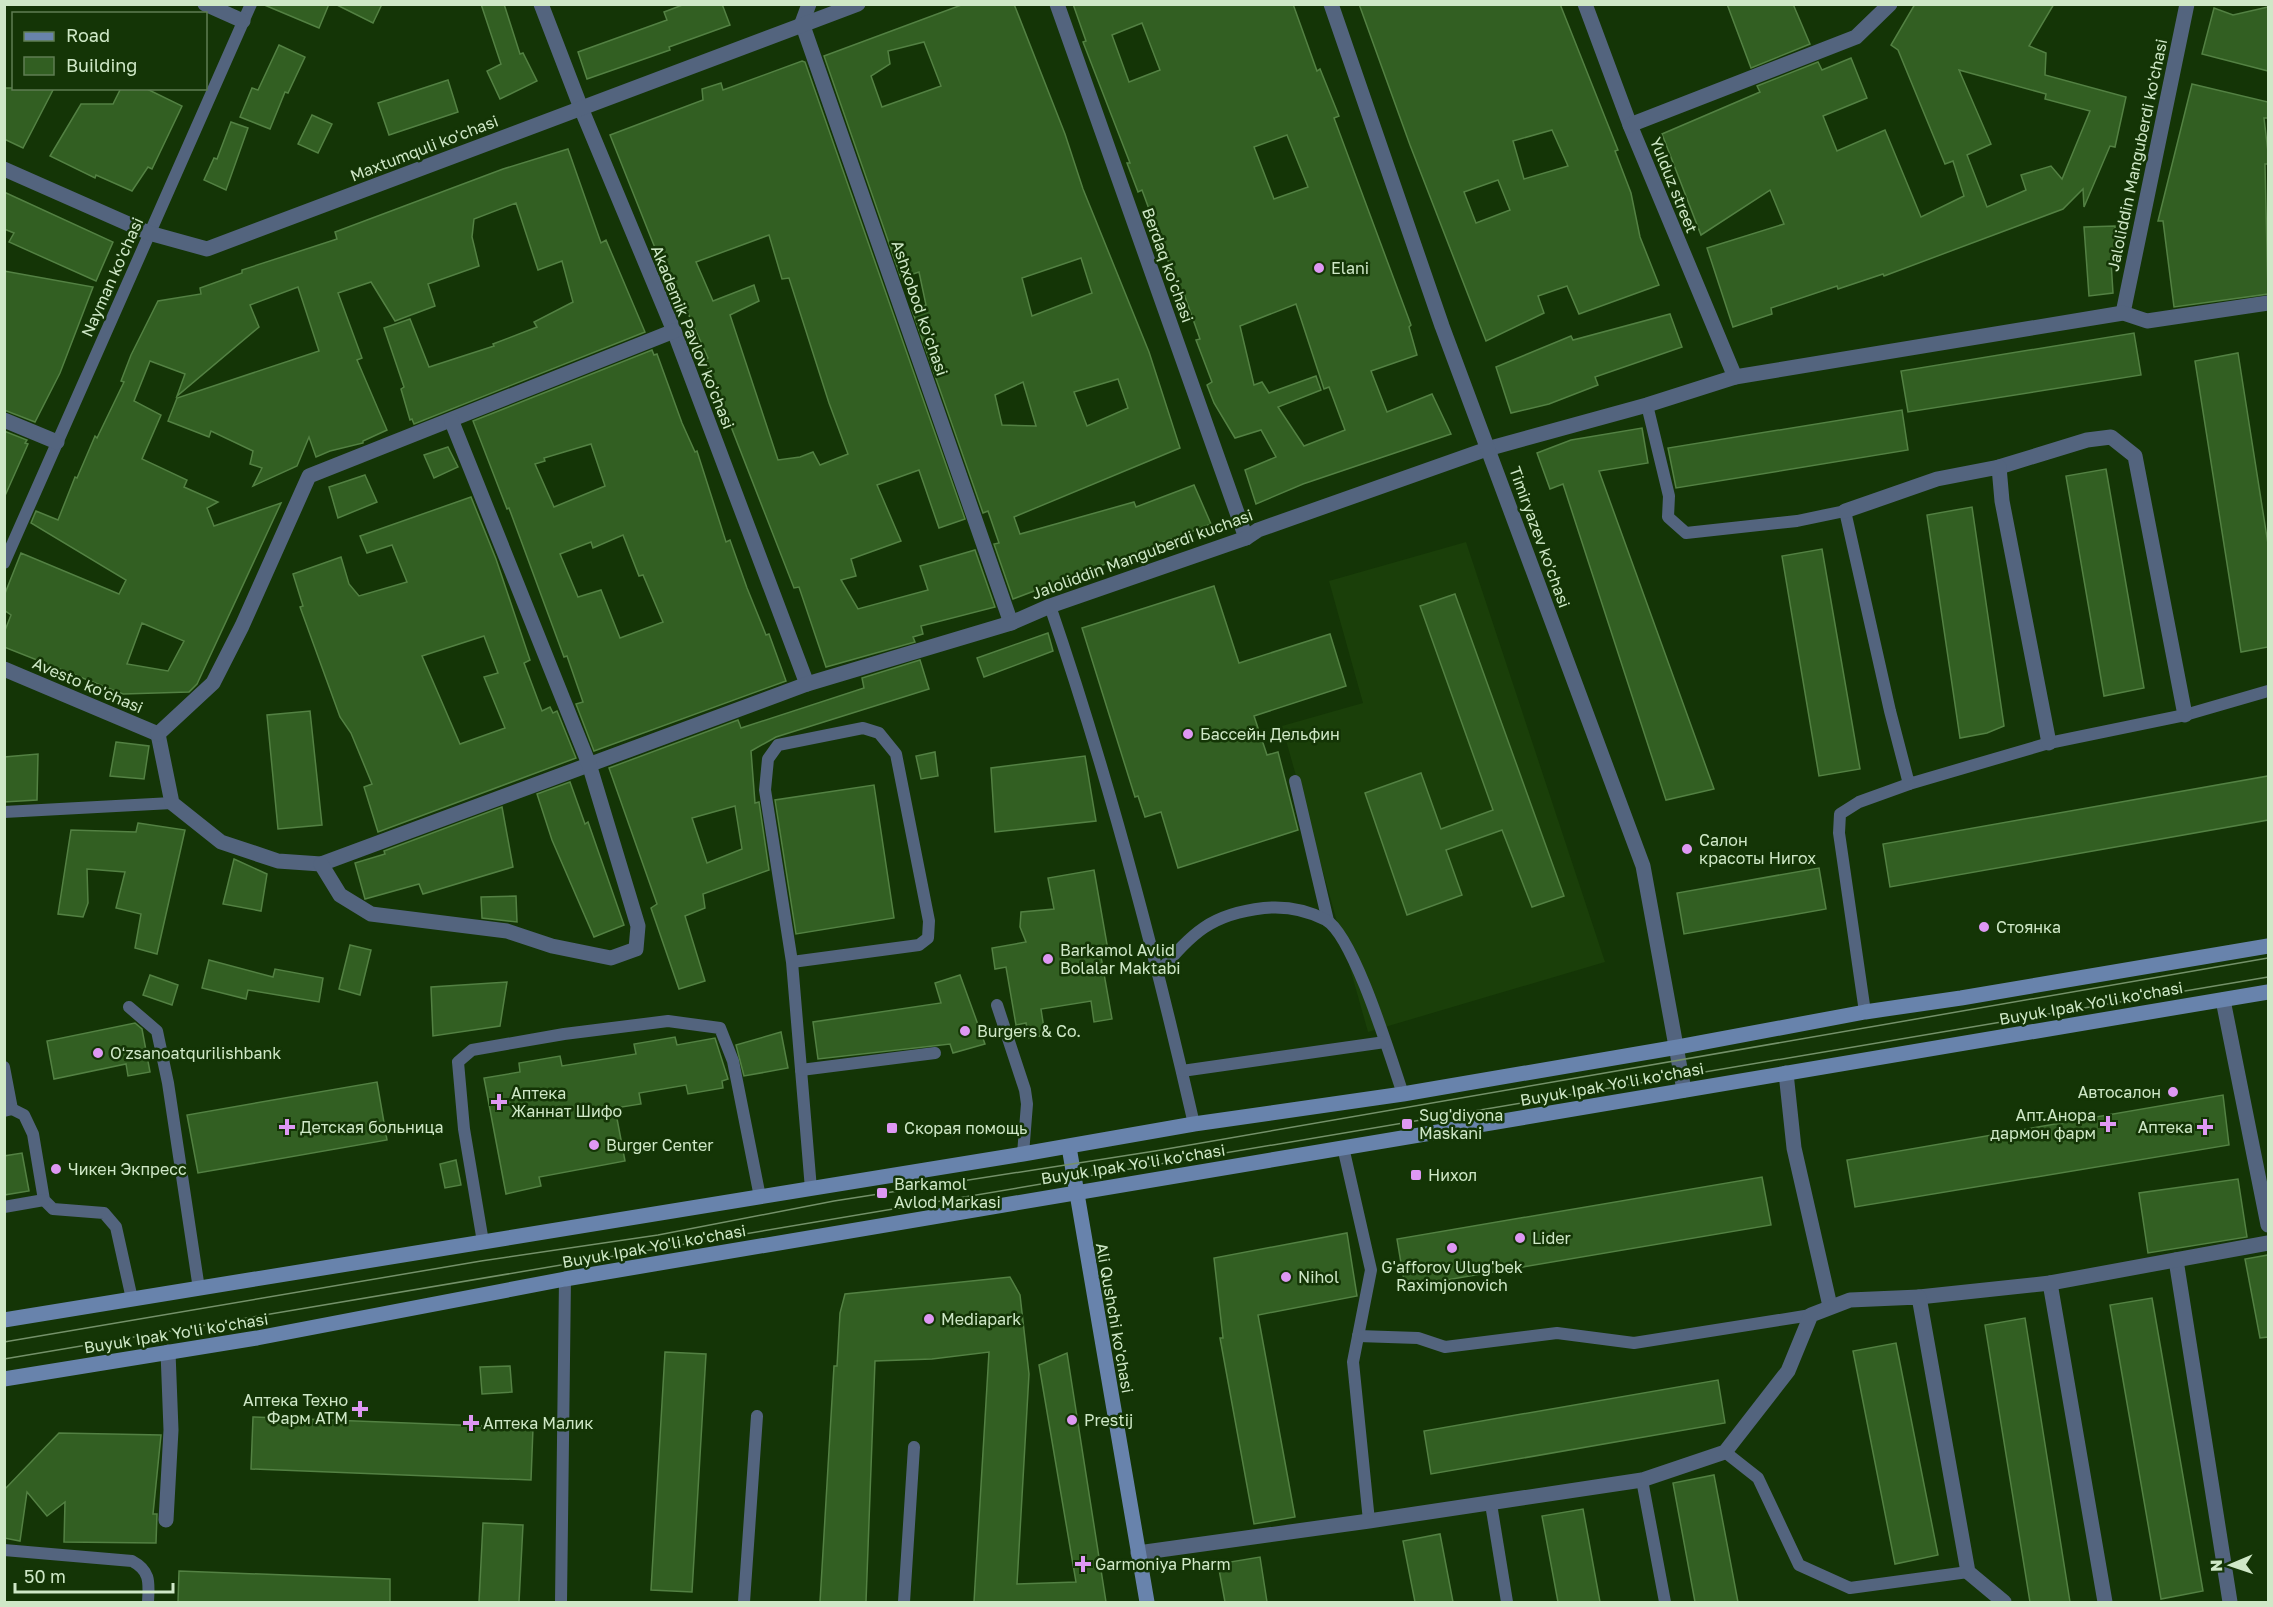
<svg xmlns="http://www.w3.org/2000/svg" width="2273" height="1607" viewBox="0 0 2273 1607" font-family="'Golos Text',sans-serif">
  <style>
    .built { fill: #1a3f09 }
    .building { fill: #325f22; stroke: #538143; stroke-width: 1.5; fill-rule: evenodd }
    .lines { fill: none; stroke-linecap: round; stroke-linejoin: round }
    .service { stroke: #53647e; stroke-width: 12 }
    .minor { stroke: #53647e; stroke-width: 15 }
    .tertiary { stroke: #53647e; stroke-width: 15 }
    .secondary { stroke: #6883ac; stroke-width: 15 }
    .tram { stroke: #749169; stroke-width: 1.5 }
    .poi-dot { fill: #de98f3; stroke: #143506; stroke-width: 2 }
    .labels { text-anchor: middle; stroke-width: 5; stroke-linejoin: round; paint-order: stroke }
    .street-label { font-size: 16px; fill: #cfe8c7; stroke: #143506 }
    .poi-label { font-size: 16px; fill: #cfe8c7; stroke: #143506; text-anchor: start }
  </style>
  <rect width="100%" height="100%" fill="#143506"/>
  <polygon class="built" points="1466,542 1605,962 1368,1032 1282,726 1363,703 1329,581"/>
  <g class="building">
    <polygon points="262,4 329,4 319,28"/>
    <polygon points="335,4 382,4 373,23"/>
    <polygon points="481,4 504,4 520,54 523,53 537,81 500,99 487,71 501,64"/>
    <polygon points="685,4 722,4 730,25 669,47 670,50 587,79 578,52 667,20 664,12"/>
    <path d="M964,4H1014L1065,134L1083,189L1149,352L1180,448L1014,517L1020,534L1134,502L1136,507L1194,485L1211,524L1013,599L994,544L999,543L988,511L983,513L912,310L926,305L919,272L901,278L824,56ZM924,42L941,86L882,107L871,76L890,64L888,51ZM1081,258L1092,293L1032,316L1022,278ZM1118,379L1128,408L1087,426L1074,392ZM1023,382L1036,426L1002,425L995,395Z"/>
    <path d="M1073,4H1293L1317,71L1320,69L1339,116L1334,118L1411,325L1409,327L1417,355L1371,371L1387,412L1432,394L1451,434L1303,484L1256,504L1245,470L1276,457L1261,430L1235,438L1214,403L1207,385L1212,382L1196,340L1200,339L1184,294L1181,296L1142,190L1138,192L1127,163H1130L1083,42L1086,41ZM1142,23L1160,70L1129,82L1112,35ZM1287,135L1308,187L1274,199L1254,147ZM1296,304L1324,389L1329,387L1345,430L1304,446L1278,407L1321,390L1316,376L1269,393L1262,382L1254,385L1240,326Z"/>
    <path d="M1359,4H1560L1618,150L1615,151L1631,193L1640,237L1659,285L1579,314L1567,286L1538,296L1544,313L1486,341L1410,145ZM1552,130L1568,166L1524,179L1513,141ZM1498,180L1510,210L1476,223L1464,192Z"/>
    <polygon points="1727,4 1793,4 1810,44 1751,68"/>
    <path d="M1915,4H2054L2029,46L2046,53L2045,75L2126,97L2115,147L2110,146L2084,207L2083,189L2063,209L1884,276L1883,274L1838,289L1837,286L1771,308L1772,314L1733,327L1707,248L1784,224L1770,190L1701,235L1662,134L1760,92L1757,86L1818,62L1822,70L1851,58L1867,98L1823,116L1837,151L1885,130L1921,217L1964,196L1953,161L1945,164L1898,50L1891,45ZM1959,70L2046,94L2045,99L2090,111L2062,179L2051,166L2021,175L2026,190L1987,207L1967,155L1991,144Z"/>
    <polygon points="2268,7 2268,71 2202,54 2214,8 2233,15"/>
    <polygon points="279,45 305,57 288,93 285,92 270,129 240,117 252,88 258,90"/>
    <path d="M802,61L805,62L965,519L939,528L919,470L877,485L901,541L851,559L856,576L841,580L858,609L928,590L920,566L975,550L995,607L921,626L923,634L913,637L915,642L826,667L799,587L794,588L705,360L708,358L669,271L665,273L610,135L703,100L702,89L721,83L723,90ZM769,235L782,279L789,278L829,403L848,454L820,465L813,452L800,457L778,460L730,315L759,301L754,285L713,301L696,262Z"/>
    <polygon points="448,80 458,112 389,135 378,103"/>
    <polygon points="2192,84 2268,102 2268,118 2264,118 2268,152 2268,164 2265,164 2268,294 2174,307 2163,221 2158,221"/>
    <polygon points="4,88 54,88 23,148 4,139"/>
    <polygon points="121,88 145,88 182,106 152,169 148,167 132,191 96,175 95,178 50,156 81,104 113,104"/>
    <polygon points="312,115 332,124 318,153 298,144"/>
    <polygon points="231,122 248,128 226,190 204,180 214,158 217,159"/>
    <path d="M568,149L601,243L606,240L645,332L414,424L412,419L410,420L401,389L404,387L384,328L410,319L429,367L494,346L493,344L537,327L534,322L573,302L562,261L538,270L516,203L474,219L472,237L479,266L428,284L435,306L395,321L371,282L338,293L362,358L357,360L387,430L363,441V443L330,451L316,457L309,437L297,466L253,486L262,468L250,464L253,451L211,431L209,437L168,421L177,398L319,351L298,287L250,305L259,327L177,396L185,374L150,361L134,401L161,415L142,459L187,480L184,487L218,502L207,508L214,526L281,503L197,684L189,692L123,694L4,647V633L11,615L4,610V596L21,553L119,594L126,580L31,523L36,511L58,520L75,477L77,478L95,436L97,438L124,382L121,381L131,355L158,301L201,294L200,288L242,273V270L337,239L335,232L503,169ZM142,623L184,641L168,671L127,664Z"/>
    <polygon points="4,192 113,242 96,281 9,242 14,233 4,229"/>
    <polygon points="2115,226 2117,260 2111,261 2113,293 2089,296 2084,227"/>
    <polygon points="4,271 93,287 60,373 35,422 4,410"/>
    <polygon points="1670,314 1682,347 1595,377 1598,385 1549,404 1511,413 1496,367 1571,336 1573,340"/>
    <polygon points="2134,333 2141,375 1908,412 1901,371"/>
    <path d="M652,350L654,355L657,354L682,423L695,452L697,451L726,542L730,540L747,588L766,635L769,634L786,681L594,751L576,704L583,702L567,656L564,657L509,508L507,509L473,421ZM591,444L605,486L554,507L535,464L545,461L544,458ZM623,535L639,576L643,575L663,622L620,638L601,590L578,597L560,554L591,542L593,548Z"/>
    <polygon points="2238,353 2268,544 2268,647 2241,652 2195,361"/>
    <polygon points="1902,410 1908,450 1676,488 1668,448"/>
    <polygon points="1642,428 1648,463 1599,471 1714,789 1666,800 1563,484 1550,489 1537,453 1571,440"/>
    <polygon points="4,431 27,440 25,443 28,444 4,498"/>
    <polygon points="448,447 458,467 434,478 424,455"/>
    <polygon points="2106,469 2144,688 2104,696 2066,476"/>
    <polygon points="365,475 377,502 338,518 329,487"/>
    <path d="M471,497L496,559L530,660L524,663L542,711L550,707L553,713L557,711L576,758L378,832L364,787L372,784L351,733L340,717L300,607L303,606L293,574L341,557L349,584L359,596L407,582L392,545L367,553L360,536ZM484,636L498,673L484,677L505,728L460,744L422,656Z"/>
    <polygon points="1972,507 2004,726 1987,733 1960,738 1927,515"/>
    <polygon points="1822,549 1860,769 1819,776 1782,556"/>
    <polygon points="1214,586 1239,663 1330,634 1346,686 1254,716 1267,755 1278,752 1298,830 1178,868 1161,812 1145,817 1138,796 1135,797 1082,628"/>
    <polygon points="1455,594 1564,896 1532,907 1502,830 1446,850 1462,895 1407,915 1365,793 1421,773 1441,829 1493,810 1420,606"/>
    <polygon points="1048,633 1053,651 984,677 977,658"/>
    <path d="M920,660L929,689L776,737L751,751L755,803L759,802L769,870L703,894L705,908L685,916L705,981L679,989L651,908L657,904L609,768L738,720L741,728L864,688L862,678ZM735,806L742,849L707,863L692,818Z"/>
    <polygon points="310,711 322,825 278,829 267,715"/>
    <polygon points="116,742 149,746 144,779 110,776"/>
    <polygon points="935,752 938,776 921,779 916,756"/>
    <polygon points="38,754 37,800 4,802 4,757"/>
    <polygon points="1085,756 1096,821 995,832 991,768"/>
    <polygon points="2268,776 2268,820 1890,887 1883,844"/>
    <polygon points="570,782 585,824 588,822 624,925 594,937 552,840 537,794"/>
    <polygon points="874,785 894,918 796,934 775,800"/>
    <polygon points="502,807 513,867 423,894 419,884 365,899 355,863 385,854 384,851"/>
    <polygon points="138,823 185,830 157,954 135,948 141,914 116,908 125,872 87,869 88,903 83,917 58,914 71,830 136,832"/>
    <polygon points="234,859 267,874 261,911 223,904"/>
    <polygon points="1819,868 1826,909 1684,934 1677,893"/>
    <polygon points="1094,870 1108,950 1100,951 1112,1019 1094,1022 1091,1001 1041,1009 1045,1035 1029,1038 1026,1023 1016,1025 1006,967 995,969 992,948 1026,942 1020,927 1021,912 1054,909 1048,878"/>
    <polygon points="516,896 517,922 482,918 481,897"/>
    <polygon points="350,945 371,950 360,995 339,989"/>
    <polygon points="209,960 273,977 275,969 323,978 319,1002 248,990 246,999 202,988"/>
    <polygon points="150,975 178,985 172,1005 143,995"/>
    <polygon points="960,975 985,1044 953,1053 950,1044 818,1059 813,1022 941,1003 935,983"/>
    <polygon points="507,982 500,1026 433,1036 431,987"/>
    <polygon points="135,1023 142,1029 150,1072 128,1076 126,1064 54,1079 47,1041"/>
    <polygon points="781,1032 788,1068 744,1076 736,1045"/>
    <polygon points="675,1037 677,1045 715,1038 728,1079 722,1081 723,1088 688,1094 686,1085 639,1093 641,1104 615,1108 625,1161 539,1177 541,1186 506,1194 484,1078 520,1072 519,1063 560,1056 562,1066 636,1054 634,1044"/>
    <polygon points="377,1082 387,1140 198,1173 187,1115"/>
    <polygon points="2223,1095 2229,1145 1855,1207 1847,1160"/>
    <polygon points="22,1153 29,1191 4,1195 4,1156"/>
    <polygon points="456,1160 461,1185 445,1188 440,1164"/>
    <polygon points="1762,1177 1771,1225 1405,1287 1397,1239"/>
    <polygon points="2238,1179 2247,1237 2148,1253 2139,1193"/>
    <polygon points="1347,1233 1357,1296 1258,1315 1295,1517 1254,1524 1220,1338 1223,1338 1214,1258"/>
    <polygon points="2268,1255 2268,1337 2260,1338 2245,1259"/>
    <polygon points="1010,1277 1020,1295 1029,1374 1017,1584 1076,1582 1039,1365 1067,1353 1106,1602 974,1602 989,1352 932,1359 875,1361 866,1602 820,1602 834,1366 837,1366 840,1313 845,1294"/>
    <polygon points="2152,1298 2203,1591 2161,1599 2110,1305"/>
    <polygon points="2025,1318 2070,1602 2030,1602 1985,1325"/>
    <polygon points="1896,1343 1938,1555 1895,1564 1853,1351"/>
    <polygon points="665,1352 706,1354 692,1592 651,1590"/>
    <polygon points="510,1366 512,1392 482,1394 480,1367"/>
    <polygon points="1718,1380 1725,1423 1431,1474 1424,1431"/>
    <polygon points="253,1417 533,1428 531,1480 251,1469"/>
    <polygon points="59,1433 161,1435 153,1514 157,1514 156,1543 64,1542 65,1502 47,1516 27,1492 20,1541 4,1538 4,1490"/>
    <polygon points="1714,1475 1738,1602 1695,1602 1673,1483"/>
    <polygon points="1583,1509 1600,1602 1558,1602 1542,1516"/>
    <polygon points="483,1523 523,1525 519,1602 479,1602"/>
    <polygon points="1440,1534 1453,1602 1415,1602 1403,1541"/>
    <polygon points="1260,1557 1267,1602 1225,1602 1218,1564"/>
    <polygon points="179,1571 390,1579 390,1602 178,1602"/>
  </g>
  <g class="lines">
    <g class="service">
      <polyline points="1647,405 1669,496 1668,517 1686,533 1797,521 1845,511 1890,711 1909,784 2049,743 2185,715 2268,691"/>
      <polyline points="4,563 251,4"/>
      <path d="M1050,606C1108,775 1154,949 1194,1124"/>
      <polyline points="1295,781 1328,921"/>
      <polyline points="4,812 172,803"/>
      <polyline points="792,962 919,945 928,938 929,921 896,754 879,733 863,728 778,745 768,759 765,790 792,962 811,1189"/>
      <path d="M1159,972C1193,933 1210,914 1264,908C1285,906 1307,910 1326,920C1354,936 1391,1059 1403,1094"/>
      <polyline points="997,1005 1025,1090 1027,1104 1023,1154"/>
      <polyline points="129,1007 157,1031 168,1083 199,1289"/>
      <polyline points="1865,1012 1839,833 1840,814 1859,802 1909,784"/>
      <polyline points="4,1067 12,1109"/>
      <polyline points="801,1070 935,1053"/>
      <polyline points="1182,1071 1385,1042"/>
      <polyline points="4,1111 12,1109 24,1115 33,1134 44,1200 53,1209 104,1213 116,1227 132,1299"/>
      <polyline points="1343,1147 1371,1270 1353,1362 1369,1521"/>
      <polyline points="4,1207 44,1200"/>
      <polyline points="483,1242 464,1129 458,1062 472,1050 564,1034 668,1021 720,1028 733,1061 760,1197"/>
      <polyline points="1358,1336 1418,1338 1445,1347 1557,1333 1634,1343 1811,1315"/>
      <polyline points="1725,1452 1758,1478 1799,1565 1850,1588 1968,1572"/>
      <polyline points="1642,1480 1665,1602"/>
      <polyline points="1491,1504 1507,1602"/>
      <path d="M4,1550L132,1561C151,1571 149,1583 148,1602"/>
      <polyline points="561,1602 565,1279"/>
      <polyline points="744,1602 757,1416"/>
      <polyline points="904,1602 914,1447"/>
    </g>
    <g class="minor">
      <polyline points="205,4 243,21"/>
      <polyline points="541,4 581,108 674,331 807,684"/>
      <polyline points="809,4 802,23 1011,623"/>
      <polyline points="1057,4 1246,538"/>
      <polyline points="1585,4 1630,125 1735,377"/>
      <polyline points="1630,125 1856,37 1890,4"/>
      <polyline points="4,169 149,233 207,249 858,4"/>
      <polyline points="2123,313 2187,4"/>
      <polyline points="4,420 57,442"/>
      <polyline points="1999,467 2087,440 2111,437 2135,456 2185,715"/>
      <polyline points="1845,511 1937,479 1999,467 2002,501 2049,743"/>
      <polyline points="4,669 158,734"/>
      <polyline points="158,734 172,803 221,842 278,861 321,864 807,684 1011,623 1050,606 1246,538 1258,530 1487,449 1647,405 1735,377 2123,313 2147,321 2268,303"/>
      <polyline points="158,734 213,683 242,626 309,476 674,331"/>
      <polyline points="321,864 340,895 371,914 507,931 552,946 611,958 636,949 638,926 589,764 452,422"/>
      <polyline points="2223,1000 2268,1225"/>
      <polyline points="1786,1073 1794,1148 1830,1306"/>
      <polyline points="2176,1260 2230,1602"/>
      <polyline points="2050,1283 2105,1602"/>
      <polyline points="1919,1297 2050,1283 2268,1243"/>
      <polyline points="166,1520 171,1430 168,1352"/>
      <polyline points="1138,1553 1369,1521 1642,1480 1725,1452 1788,1371 1811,1315 1850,1300 1919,1297 1968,1572 2004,1602"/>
    </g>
    <polyline class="tertiary" points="1331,4 1442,326 1643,866 1684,1090"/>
    <g class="secondary">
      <polyline points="1069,1147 1147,1602"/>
      <polyline points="4,1320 1023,1154 1194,1124 1403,1094 1678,1047 1865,1012 1961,998 2268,946"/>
      <polyline points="4,1379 257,1338 565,1279 2268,992"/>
    </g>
    <g class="tram">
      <polyline points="4,1342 481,1261 658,1235 834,1201 1155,1151 2268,958"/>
      <polyline points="4,1359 2268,977"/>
    </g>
  </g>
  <g class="poi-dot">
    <circle cx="1319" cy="268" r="6"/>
    <circle cx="1188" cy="734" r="6"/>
    <circle cx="1687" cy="849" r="6"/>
    <circle cx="1984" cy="927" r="6"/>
    <circle cx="1048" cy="959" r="6"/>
    <circle cx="965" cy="1031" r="6"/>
    <circle cx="98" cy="1053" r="6"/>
    <circle cx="2173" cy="1092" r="6"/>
    <path d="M496 1093h6v6h6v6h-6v6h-6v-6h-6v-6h6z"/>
    <rect x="1401" y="1118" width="12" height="12" rx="3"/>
    <path d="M2105 1115h6v6h6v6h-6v6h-6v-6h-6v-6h6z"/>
    <path d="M284 1118h6v6h6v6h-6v6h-6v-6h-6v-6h6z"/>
    <path d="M2202 1118h6v6h6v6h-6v6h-6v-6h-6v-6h6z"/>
    <rect x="886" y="1122" width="12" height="12" rx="3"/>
    <circle cx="594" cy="1145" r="6"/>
    <circle cx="56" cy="1169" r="6"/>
    <rect x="1410" y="1169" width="12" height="12" rx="3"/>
    <rect x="876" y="1187" width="12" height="12" rx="3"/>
    <circle cx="1520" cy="1238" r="6"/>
    <circle cx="1452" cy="1248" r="6"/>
    <circle cx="1286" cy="1277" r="6"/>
    <circle cx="929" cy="1319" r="6"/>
    <path d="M357 1400h6v6h6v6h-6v6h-6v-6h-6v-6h6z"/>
    <circle cx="1072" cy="1420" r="6"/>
    <path d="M468 1414h6v6h6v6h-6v6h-6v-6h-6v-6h6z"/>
    <path d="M1080 1555h6v6h6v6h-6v6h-6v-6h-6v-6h6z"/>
  </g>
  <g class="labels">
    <g class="street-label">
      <text transform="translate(424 148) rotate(-21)" y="6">Maxtumquli ko'chasi</text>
      <text transform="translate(2137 155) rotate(-78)" y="6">Jaloliddin Manguberdi ko'chasi</text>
      <text transform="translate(1674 185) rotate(68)" y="6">Yulduz street</text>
      <text transform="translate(1168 265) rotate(70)" y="6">Berdaq ko'chasi</text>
      <text transform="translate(112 277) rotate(-66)" y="6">Nayman ko'chasi</text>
      <text transform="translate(920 308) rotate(71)" y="6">Ashxobod ko'chasi</text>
      <text transform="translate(693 337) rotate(68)" y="6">Akademik Pavlov ko'chasi</text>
      <text transform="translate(1540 537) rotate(70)" y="6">Timiryazev ko'chasi</text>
      <text transform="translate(1142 554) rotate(-20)" y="6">Jaloliddin Manguberdi kuchasi</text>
      <text transform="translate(88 685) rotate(23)" y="6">Avesto ko'chasi</text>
      <text transform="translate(2091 1003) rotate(-10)" y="6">Buyuk Ipak Yo'li ko'chasi</text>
      <text transform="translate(1612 1084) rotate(-10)" y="6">Buyuk Ipak Yo'li ko'chasi</text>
      <text transform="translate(1133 1164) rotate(-9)" y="6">Buyuk Ipak Yo'li ko'chasi</text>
      <text transform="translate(654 1246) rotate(-10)" y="6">Buyuk Ipak Yo'li ko'chasi</text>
      <text transform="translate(1115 1318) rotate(80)" y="6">Ali Qushchi ko'chasi</text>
      <text transform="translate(176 1333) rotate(-9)" y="6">Buyuk Ipak Yo'li ko'chasi</text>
    </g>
    <g class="poi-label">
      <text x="1331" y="274">Elani</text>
      <text x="1200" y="740">Бассейн Дельфин</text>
      <text x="1699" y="846">Салон<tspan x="1699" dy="18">красоты Нигох</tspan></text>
      <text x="1996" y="933">Стоянка</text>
      <text x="1060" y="956">Barkamol Avlid<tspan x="1060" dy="18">Bolalar Maktabi</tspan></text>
      <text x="977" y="1037">Burgers &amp; Co.</text>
      <text x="110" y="1059">Oʻzsanoatqurilishbank</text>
      <text x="2161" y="1098" text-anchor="end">Автосалон</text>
      <text x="511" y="1099">Аптека<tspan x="511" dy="18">Жаннат Шифо</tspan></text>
      <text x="1419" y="1121">Sug'diyona<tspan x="1419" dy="18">Maskani</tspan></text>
      <text x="2096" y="1121" text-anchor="end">Апт.Анора<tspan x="2096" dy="18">дармон фарм</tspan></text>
      <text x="300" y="1133">Детская больница</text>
      <text x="2193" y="1133" text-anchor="end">Аптека</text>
      <text x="904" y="1134">Скорая помощь</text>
      <text x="606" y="1151">Burger Center</text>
      <text x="68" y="1175">Чикен Экпресс</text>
      <text x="1428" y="1181">Нихол</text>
      <text x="894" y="1190">Barkamol<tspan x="894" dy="18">Avlod Markasi</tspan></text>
      <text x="1532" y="1244">Lider</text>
      <text x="1452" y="1273" text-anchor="middle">G'afforov Ulug'bek<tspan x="1452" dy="18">Raximjonovich</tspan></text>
      <text x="1298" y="1283">Nihol</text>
      <text x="941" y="1325">Mediapark</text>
      <text x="348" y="1406" text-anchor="end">Аптека Техно<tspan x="348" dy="18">Фарм АТМ</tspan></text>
      <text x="1084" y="1426">Prestij</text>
      <text x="483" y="1429">Аптека Малик</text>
      <text x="1095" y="1570">Garmoniya Pharm</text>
    </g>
  </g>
  <rect width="2273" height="1607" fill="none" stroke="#cfe8c7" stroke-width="12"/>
  <rect x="12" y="12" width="195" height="78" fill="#143506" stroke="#5f7d53" stroke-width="1.5"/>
  <rect x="24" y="32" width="30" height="9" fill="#6883ac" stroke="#5f7d53" stroke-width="1.5"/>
  <text x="66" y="42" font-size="18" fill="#cfe8c7">Road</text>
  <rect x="24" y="57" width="30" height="18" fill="#325f22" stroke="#5f7d53" stroke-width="1.5"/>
  <text x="66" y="72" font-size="18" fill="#cfe8c7">Building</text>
  <g transform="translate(2231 1565) rotate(268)" stroke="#143506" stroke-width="4.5" paint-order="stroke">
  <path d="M0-4.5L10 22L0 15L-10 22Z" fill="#cfe8c7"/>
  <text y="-9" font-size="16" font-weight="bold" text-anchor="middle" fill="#cfe8c7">N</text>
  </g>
  <path d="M15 1583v9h158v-9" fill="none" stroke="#cfe8c7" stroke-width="3"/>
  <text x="24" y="1583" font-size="18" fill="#cfe8c7" stroke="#143506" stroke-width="4.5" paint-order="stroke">50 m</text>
</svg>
